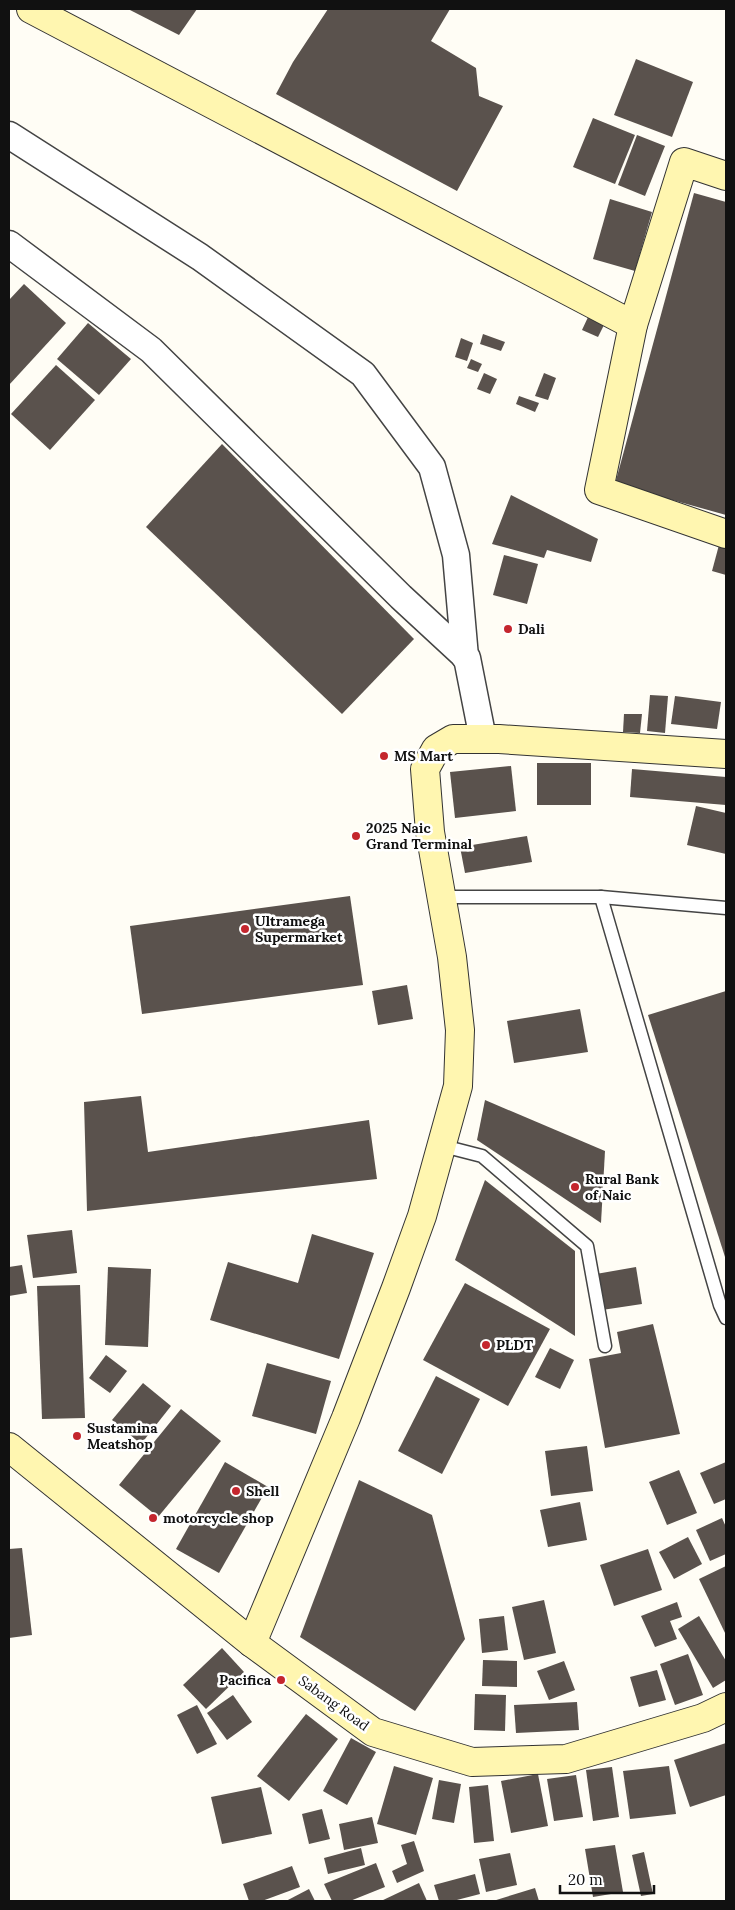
<svg xmlns="http://www.w3.org/2000/svg" width="735" height="1910" viewBox="0 0 735 1910" font-family="Lora,serif">
  <style>
    .building { fill: #5a524d }
    .lines { fill: none; stroke-linecap: round; stroke-linejoin: round }
    .lane-casing { stroke: #444; stroke-width: 15 }
    .street-casing { stroke: #444; stroke-width: 29 }
    .secondary-casing { stroke: #333; stroke-width: 30 }
    .lane { stroke: #fff; stroke-width: 12 }
    .street { stroke: #fff; stroke-width: 26 }
    .secondary { stroke: #fff6b0; stroke-width: 28 }
    .poi-dot { fill: #c4262e; stroke: #fff; stroke-width: 2 }
    .labels { text-anchor: middle; stroke-width: 5; stroke-linejoin: round; paint-order: stroke }
    .poi-label { font-size: 14px; font-weight: bold; fill: #111; stroke: #fff; text-anchor: start }
    .street-label { font-size: 14px; fill: #111; stroke: #fff }
  </style>
  <rect width="100%" height="100%" fill="#fffdf5"/>
  <g class="building">
    <polygon points="128,9 197,9 179,35"/>
    <polygon points="328,9 450,9 431,41 476,68 479,96 503,106 457,191 276,94 293,62"/>
    <polygon points="636,59 693,82 672,137 614,115"/>
    <polygon points="593,118 635,135 615,184 573,167"/>
    <polygon points="637,135 665,146 645,196 618,185"/>
    <polygon points="694,193 726,202 726,515 615,484"/>
    <polygon points="610,199 652,212 635,271 593,259"/>
    <polygon points="24,284 66,323 9,385 9,300"/>
    <polygon points="589,315 605,323 598,337 582,330"/>
    <polygon points="88,323 131,359 99,395 57,359"/>
    <polygon points="483,334 505,342 501,351 480,344"/>
    <polygon points="461,338 473,343 467,361 455,357"/>
    <polygon points="471,359 482,364 478,372 467,368"/>
    <polygon points="56,365 95,400 50,450 11,414"/>
    <polygon points="484,373 497,379 490,394 477,389"/>
    <polygon points="544,373 556,378 548,400 535,396"/>
    <polygon points="519,396 539,403 535,412 516,404"/>
    <polygon points="222,444 414,639 342,714 146,527"/>
    <polygon points="511,495 598,539 591,562 547,550 544,558 492,544"/>
    <polygon points="719,545 726,547 726,575 712,571"/>
    <polygon points="504,555 538,564 527,604 493,595"/>
    <polygon points="650,695 668,696 665,733 647,731"/>
    <polygon points="675,696 721,702 717,729 671,724"/>
    <polygon points="624,714 642,714 640,733 623,732"/>
    <rect x="537" y="763" width="54" height="42"/>
    <polygon points="511,766 516,811 455,818 450,772"/>
    <polygon points="632,769 726,777 726,805 630,797"/>
    <polygon points="696,806 726,813 726,854 687,845"/>
    <polygon points="527,836 532,862 465,873 460,847"/>
    <polygon points="350,896 363,985 142,1014 130,926"/>
    <polygon points="407,985 413,1019 378,1025 372,991"/>
    <polygon points="726,991 726,1260 648,1015"/>
    <polygon points="580,1009 588,1052 514,1063 507,1021"/>
    <polygon points="141,1096 148,1152 369,1120 377,1179 87,1211 84,1102"/>
    <polygon points="485,1100 605,1151 601,1223 477,1140"/>
    <polygon points="485,1180 575,1251 575,1336 455,1260"/>
    <polygon points="72,1230 77,1273 33,1278 27,1235"/>
    <polygon points="312,1234 374,1253 339,1359 210,1320 228,1262 298,1283"/>
    <polygon points="22,1265 27,1293 9,1296 9,1267"/>
    <polygon points="108,1267 151,1269 148,1347 105,1345"/>
    <polygon points="636,1267 642,1304 602,1310 596,1274"/>
    <polygon points="465,1283 550,1329 508,1406 423,1360"/>
    <polygon points="80,1285 85,1418 42,1419 37,1286"/>
    <polygon points="653,1324 680,1434 605,1448 589,1359 621,1353 617,1332"/>
    <polygon points="550,1348 574,1360 560,1389 535,1377"/>
    <polygon points="106,1355 127,1371 110,1393 89,1378"/>
    <polygon points="267,1363 331,1381 316,1434 252,1416"/>
    <polygon points="436,1376 480,1399 442,1474 398,1451"/>
    <polygon points="143,1383 171,1406 141,1444 112,1420"/>
    <polygon points="181,1409 221,1441 158,1517 119,1485"/>
    <polygon points="587,1446 593,1491 551,1496 545,1451"/>
    <polygon points="225,1462 268,1487 219,1573 176,1549"/>
    <polygon points="726,1462 726,1499 714,1504 700,1473"/>
    <polygon points="679,1470 697,1513 667,1525 649,1482"/>
    <polygon points="359,1480 432,1515 465,1639 415,1711 300,1637"/>
    <polygon points="580,1502 587,1540 548,1547 540,1510"/>
    <polygon points="722,1518 726,1527 726,1554 710,1561 696,1530"/>
    <polygon points="688,1537 702,1564 674,1579 659,1552"/>
    <polygon points="22,1548 32,1635 9,1638 9,1549"/>
    <polygon points="648,1549 662,1590 614,1606 600,1565"/>
    <polygon points="726,1566 726,1635 699,1579"/>
    <polygon points="544,1600 556,1653 524,1660 512,1607"/>
    <polygon points="677,1602 682,1617 670,1621 677,1639 655,1647 641,1616"/>
    <polygon points="504,1616 508,1650 482,1653 479,1619"/>
    <polygon points="699,1616 726,1661 726,1680 713,1688 678,1629"/>
    <polygon points="222,1648 244,1672 206,1709 183,1685"/>
    <polygon points="688,1654 703,1695 675,1705 660,1664"/>
    <polygon points="483,1660 517,1661 517,1687 482,1686"/>
    <polygon points="564,1661 575,1690 549,1700 537,1671"/>
    <polygon points="657,1670 666,1700 639,1707 630,1677"/>
    <polygon points="475,1694 506,1695 505,1731 474,1730"/>
    <polygon points="233,1695 252,1722 227,1740 207,1713"/>
    <polygon points="577,1702 579,1730 516,1733 514,1705"/>
    <polygon points="197,1705 217,1744 197,1754 177,1715"/>
    <polygon points="306,1714 338,1739 289,1801 257,1776"/>
    <polygon points="351,1738 376,1752 347,1805 323,1791"/>
    <polygon points="726,1743 726,1795 690,1807 674,1760"/>
    <polygon points="394,1766 433,1778 416,1835 377,1824"/>
    <polygon points="669,1766 676,1814 630,1819 623,1771"/>
    <polygon points="612,1767 619,1817 593,1821 586,1770"/>
    <polygon points="538,1774 548,1826 511,1833 501,1781"/>
    <polygon points="576,1775 583,1817 554,1821 547,1779"/>
    <polygon points="439,1780 461,1784 454,1823 432,1819"/>
    <polygon points="488,1785 494,1841 474,1843 469,1787"/>
    <polygon points="261,1787 272,1834 222,1844 211,1797"/>
    <polygon points="322,1809 330,1839 309,1844 302,1814"/>
    <polygon points="372,1817 378,1843 344,1850 339,1824"/>
    <polygon points="414,1841 424,1871 397,1883 392,1871 407,1864 401,1845"/>
    <polygon points="615,1845 623,1892 593,1897 585,1849"/>
    <polygon points="361,1848 365,1865 328,1874 324,1858"/>
    <polygon points="644,1852 653,1894 641,1896 632,1855"/>
    <polygon points="510,1853 517,1885 486,1892 479,1859"/>
    <polygon points="376,1863 385,1887 350,1901 332,1901 324,1884"/>
    <polygon points="292,1866 300,1887 262,1901 249,1901 243,1884"/>
    <polygon points="475,1874 480,1894 453,1901 439,1901 434,1885"/>
    <polygon points="419,1883 427,1901 381,1901"/>
    <polygon points="535,1888 539,1901 493,1901"/>
    <polygon points="309,1889 315,1901 286,1901"/>
  </g>
  <g class="lines">
    <defs>
      <g id="lane">
        <polyline points="442,897 601,897 726,908"/>
        <polyline points="601,897 720,1305 726,1318"/>
        <polyline points="443,1146 482,1156 587,1246 605,1346"/>
      </g>
      <g id="street">
        <polyline points="9,135 200,257 363,374 432,467 456,555 465,657"/>
        <polyline points="9,244 151,350 401,597 467,658 483,739"/>
      </g>
      <g id="secondary">
        <polyline points="31,9 633,325"/>
        <polyline points="726,176 684,162 633,325 599,490 726,534"/>
        <polyline points="9,1447 252,1643 373,1732 472,1762 566,1759 703,1718 726,1707"/>
        <polyline points="252,1643 346,1418 396,1288 422,1216 458,1086 460,1030 452,957 430,832 425,769 436,749 453,739 499,739 726,754"/>
      </g>
    </defs>
    <use href="#lane" class="lane-casing"/>
    <use href="#street" class="street-casing"/>
    <use href="#secondary" class="secondary-casing"/>
    <use href="#lane" class="lane"/>
    <use href="#street" class="street"/>
    <use href="#secondary" class="secondary"/>
  </g>
  <g class="poi-dot">
    <circle cx="508" cy="629" r="5"/>
    <circle cx="384" cy="756" r="5"/>
    <circle cx="356" cy="836" r="5"/>
    <circle cx="245" cy="929" r="5"/>
    <circle cx="575" cy="1187" r="5"/>
    <circle cx="486" cy="1345" r="5"/>
    <circle cx="77" cy="1436" r="5"/>
    <circle cx="236" cy="1491" r="5"/>
    <circle cx="153" cy="1518" r="5"/>
    <circle cx="281" cy="1680" r="5"/>
  </g>
  <g class="labels">
    <g class="poi-label">
      <text x="518" y="634">Dali</text>
      <text x="394" y="761">MS Mart</text>
      <text x="366" y="833">2025 Naic<tspan x="366" dy="16">Grand Terminal</tspan></text>
      <text x="255" y="926">Ultramega<tspan x="255" dy="16">Supermarket</tspan></text>
      <text x="585" y="1184">Rural Bank<tspan x="585" dy="16">of Naic</tspan></text>
      <text x="496" y="1350">PLDT</text>
      <text x="87" y="1433">Sustamina<tspan x="87" dy="16">Meatshop</tspan></text>
      <text x="246" y="1496">Shell</text>
      <text x="163" y="1523">motorcycle shop</text>
      <text x="271" y="1685" text-anchor="end">Pacifica</text>
    </g>
    <g class="street-label">
      <text transform="translate(334 1703) rotate(36)" y="5">Sabang Road</text>
    </g>
  </g>
  <rect width="735" height="1910" fill="none" stroke="#111111" stroke-width="20"/>
  <path d="M560 1885v8h94v-8" fill="none" stroke="#111111" stroke-width="2.5"/>
  <text x="568" y="1885" font-size="15" fill="#111111" stroke="#ffffff" stroke-width="4" paint-order="stroke">20 m</text>
</svg>
